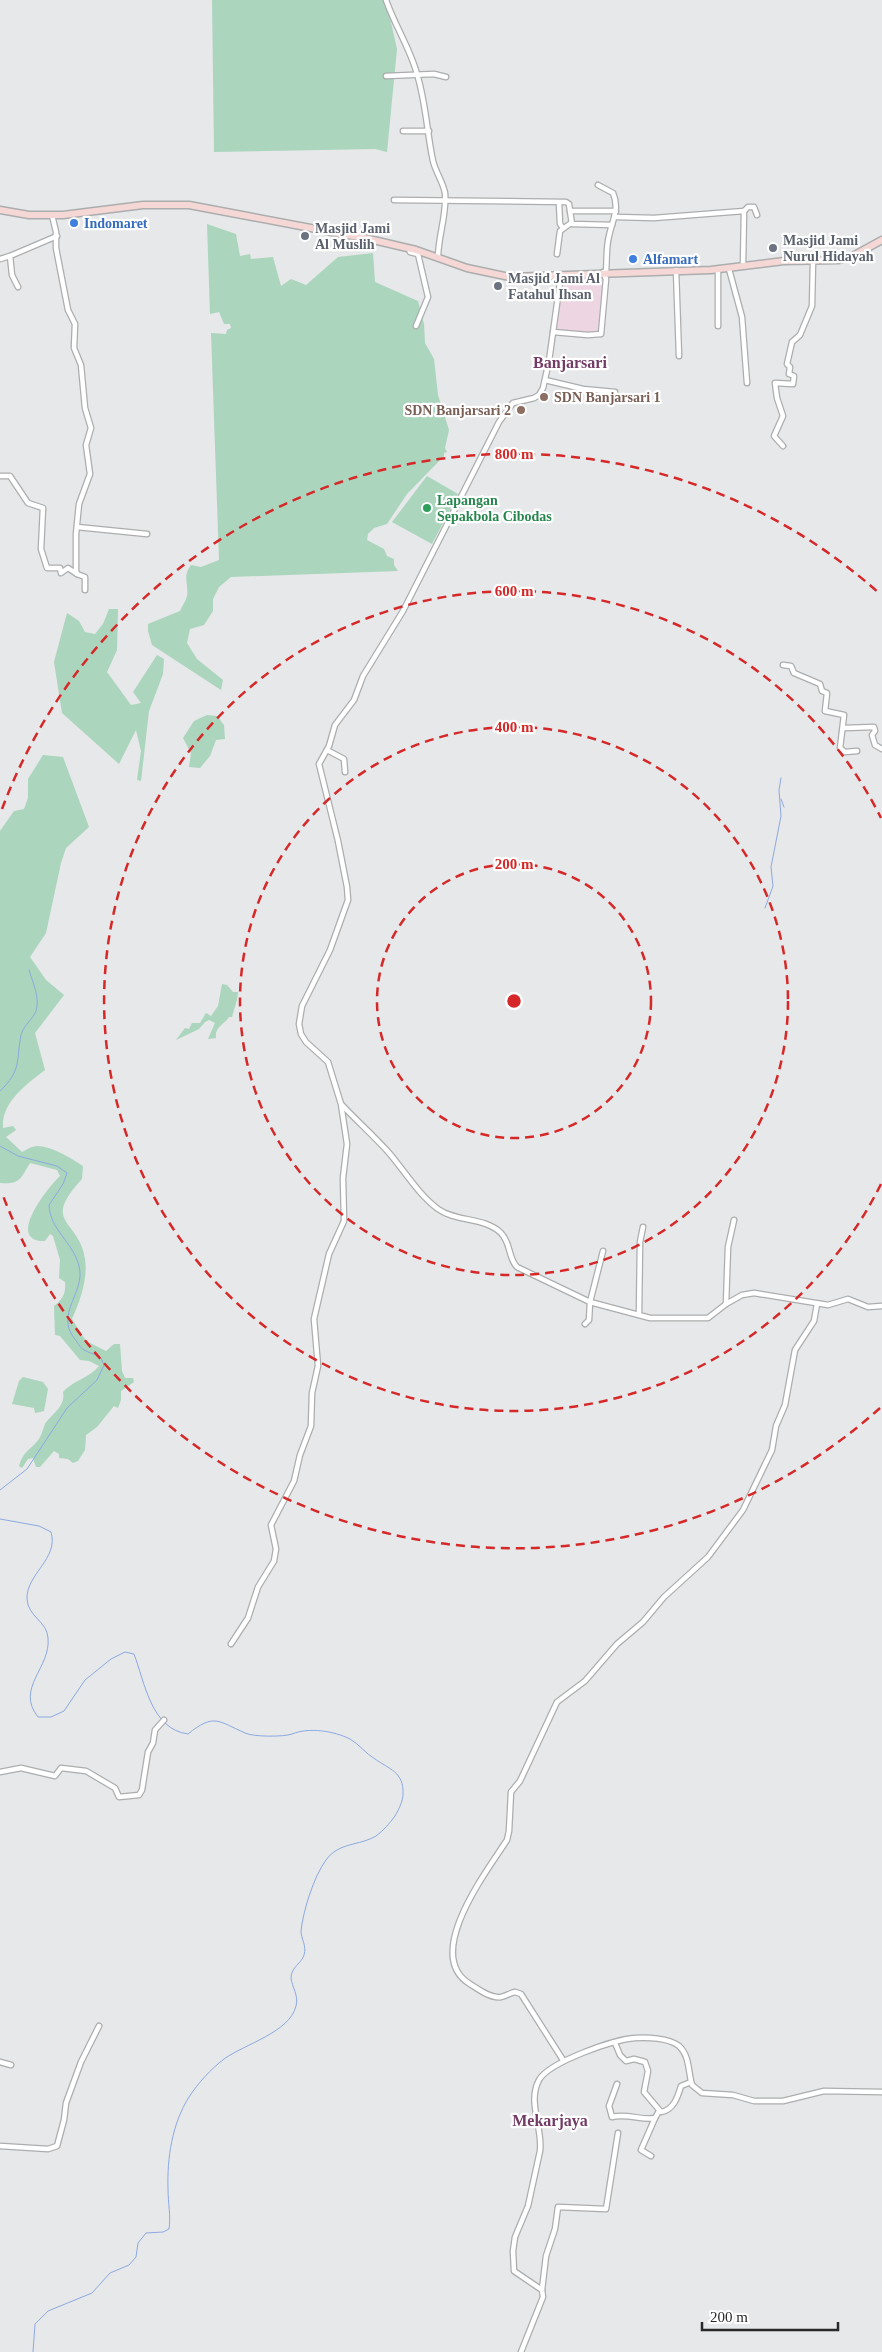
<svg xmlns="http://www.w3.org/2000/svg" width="882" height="2352" viewBox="0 0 882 2352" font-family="'Times New Roman',serif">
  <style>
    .commercial { fill: #edd6e2 }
    .green { fill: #abd5bd }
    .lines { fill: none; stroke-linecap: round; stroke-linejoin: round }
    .stream { stroke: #8ca9e1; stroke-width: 1 }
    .street-casing { stroke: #acadae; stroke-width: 7 }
    .secondary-casing { stroke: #acadae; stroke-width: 9 }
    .street { stroke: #fff; stroke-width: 4.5 }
    .secondary { stroke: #f5d8d5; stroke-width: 6 }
    .ring { fill: none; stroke: #d62828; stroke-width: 2.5; stroke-dasharray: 9 6 }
    .shop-dot { fill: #3f7fe0; stroke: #fff; stroke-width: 2 }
    .worship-dot { fill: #6b7280; stroke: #fff; stroke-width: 2 }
    .education-dot { fill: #8d6e63; stroke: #fff; stroke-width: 2 }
    .leisure-dot { fill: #2e9e5b; stroke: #fff; stroke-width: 2 }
    .labels { text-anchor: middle; stroke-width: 4.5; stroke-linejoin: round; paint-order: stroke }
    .shop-label { font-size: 14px; font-weight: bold; fill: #366cbe; stroke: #fff; text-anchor: start }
    .worship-label { font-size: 14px; font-weight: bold; fill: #5b616d; stroke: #fff; text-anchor: start }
    .education-label { font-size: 14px; font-weight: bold; fill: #785e54; stroke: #fff; text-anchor: start }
    .leisure-label { font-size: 14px; font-weight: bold; fill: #27864d; stroke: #fff; text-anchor: start }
    .quarter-label { font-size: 16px; font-weight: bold; fill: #733a66; stroke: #fff }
    .centre { fill: #d62828; stroke: #fff; stroke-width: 2.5 }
    .ring-label { font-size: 15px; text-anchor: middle; font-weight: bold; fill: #d62828; stroke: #fff; stroke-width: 4.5; stroke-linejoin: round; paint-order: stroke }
  </style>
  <rect width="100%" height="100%" fill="#e6e8e9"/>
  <polygon class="commercial" points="603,275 606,279 600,331 589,333 554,331 562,277"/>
  <g class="green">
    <polygon points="212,0 386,0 397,49 387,152 375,149 214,152"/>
    <path d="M207,224L236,234L240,256L250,254L251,259L273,257L281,286L291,279L306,285L338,257L373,253L375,282L418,301L424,324L425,343L434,359L438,395L449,430L445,448L447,452L444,453V456L407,494L387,524L374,528L368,534L367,540L384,549L387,556L394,559V565L398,571L231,577L219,587L213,599V611L204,625L190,629L187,643L197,659L223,680L221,690L152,645L148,631V624L180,611C182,606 186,601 187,596C189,585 182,576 191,565L201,567L219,560L211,333L226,334L227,330L231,328L230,324H224L219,312L210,314Z"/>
    <polygon points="427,476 458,494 432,544 392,522"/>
    <polygon points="109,609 118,609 117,650 107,672 131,705 141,703 133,692 157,655 164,659 163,674 149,711 141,781 137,780 141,751 136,730 119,764 62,713 54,662 67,613 79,621 85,632 95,634 103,624"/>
    <polygon points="207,715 217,716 224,725 225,739 216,740 210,756 200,768 189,767 191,753 183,738 194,721"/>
    <path d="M43,755L63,757L89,827L66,848L61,863L46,933L30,957L46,980L64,995L35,1033L45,1070C27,1084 1,1102 3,1128L13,1126L16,1130L6,1137L22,1152C26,1150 32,1146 37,1146C51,1146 71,1158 83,1166L82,1179C40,1224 79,1219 85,1259C88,1279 80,1301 72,1319L86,1341L106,1351L114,1344H120L122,1371L125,1378H133L134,1382L121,1391V1400L118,1408L114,1406L97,1427L86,1435L85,1450L78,1461L73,1463L68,1459L59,1458V1454L54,1451L40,1467H36L33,1458L28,1459L22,1468L19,1466C24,1450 30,1451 39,1439C42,1434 43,1429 45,1424C52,1414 66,1406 63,1392C72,1381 88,1379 99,1366L89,1361L80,1360L60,1336L55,1335L54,1306C63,1299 66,1294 65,1282L59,1278L60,1260L53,1236L50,1234L45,1241C4,1242 49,1186 60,1176L57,1170L30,1163C21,1178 20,1185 0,1183V831L14,811L24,809L28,798V779Z"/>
    <path d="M222,984L227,985L233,992H238C238,999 234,1009 232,1017H229C225,1024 214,1027 216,1038L208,1039L215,1023L209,1020L205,1022L199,1029L176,1040L185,1028L189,1029L192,1023H200L206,1013L211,1016L218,1006Z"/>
    <polygon points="23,1377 43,1382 48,1389 44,1411 35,1413 34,1408 12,1404 19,1381"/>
  </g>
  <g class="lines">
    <g class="stream">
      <polyline points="781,799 784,807"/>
      <polyline points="765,908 773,886 771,867 781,816 779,790 781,778"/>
      <path d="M0,1091C22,1070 16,1061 21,1035C23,1027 30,1021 34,1015C42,1002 33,983 29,970"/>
      <path d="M0,1146L18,1156L57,1166L67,1173L63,1184L49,1205C50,1230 73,1242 79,1266C86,1292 55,1313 74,1338C77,1341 80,1348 84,1350C89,1353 96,1354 101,1358L104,1365L97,1380L67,1408L27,1469L0,1490"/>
      <path d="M0,1519L39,1526L51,1532C59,1559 26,1574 27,1599C28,1617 47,1621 48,1638C51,1668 15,1688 38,1717H51L64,1711L85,1680L111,1659L125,1652L134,1654C145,1683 151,1729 188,1734C214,1713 218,1721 245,1733C253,1737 284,1737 292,1734C309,1727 334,1731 350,1739C359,1744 366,1754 375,1759C389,1769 404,1772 403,1794C403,1801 399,1809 395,1816C390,1823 383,1831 376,1836C359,1846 339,1842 326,1860C314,1876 303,1911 301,1931C301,1939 307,1946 304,1955C302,1963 291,1967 291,1978C292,1987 299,1996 296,2006C290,2032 245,2044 224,2059C211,2069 198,2083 189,2097C172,2124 167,2158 168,2189C168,2203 171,2216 169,2229L163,2232L146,2233L138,2243L136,2257L129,2265L110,2273L92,2293L48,2311L35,2324L33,2352"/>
    </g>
    <defs>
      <g id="street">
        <path d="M386,0C395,26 410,48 417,74C426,103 427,133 433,161C436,173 443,182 445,193C447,215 438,236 438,258"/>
        <polyline points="386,76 434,74 446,77"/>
        <polyline points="403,131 429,131"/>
        <path d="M598,185L613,193C620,209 612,221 609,236C606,247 607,260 606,272"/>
        <polyline points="394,200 566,202 569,204 570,211 616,211"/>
        <polyline points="559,203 560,224 563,228"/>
        <polyline points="570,211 572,224 612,225"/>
        <polyline points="744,211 748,207 754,207 757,215"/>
        <polyline points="52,215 56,232 56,248 68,310 75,324 74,348 81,365 85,408 91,428 86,445 90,474 79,504 76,534 76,571 77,574 85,577 85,590"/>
        <polyline points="616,217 654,218 744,211 743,266"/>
        <polyline points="409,249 410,252 418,254 428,297 416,326"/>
        <polyline points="557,254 560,231 571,223"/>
        <polyline points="0,259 10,256"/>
        <polyline points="729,269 742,317 747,383"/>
        <polyline points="676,270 679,356"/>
        <polyline points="18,287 12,275 10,256 57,236"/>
        <polyline points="718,326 718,269"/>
        <polyline points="553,332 588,335 601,334 606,279 603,272"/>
        <polyline points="545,380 583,389 615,392"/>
        <polyline points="783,446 774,436 783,416 777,398 775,383 793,384 794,376 789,374 790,367 787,364 792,342 800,335 812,306 813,261"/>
        <polyline points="0,476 10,476 28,503 43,508 41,549 47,568 60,568 61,573 68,568 77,574"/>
        <polyline points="77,527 147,534"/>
        <polyline points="783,665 791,666 794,673 820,684 822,691 827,693 825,711 844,715 840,748 845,752 857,751"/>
        <polyline points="844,728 874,727 875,731 872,735 875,745 882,749"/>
        <polyline points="327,750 344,759 345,772"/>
        <path d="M342,1105C358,1122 375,1137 390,1154C405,1172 419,1195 438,1209C456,1222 485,1217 501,1233C511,1243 508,1258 517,1267L590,1302L650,1318H708L726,1304L742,1295L754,1293L828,1305L848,1299L868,1307L882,1306"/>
        <polyline points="726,1304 728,1247 734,1220"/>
        <polyline points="639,1315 640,1242 643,1227"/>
        <polyline points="585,1324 589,1320 590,1302 603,1251"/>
        <polyline points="231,1644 248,1618 258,1587 274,1561 276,1549 271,1525 294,1481 300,1455 311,1426 312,1393 318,1366 314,1319 329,1254 344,1221 343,1178 347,1144 341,1104 328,1062 306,1042 301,1034 299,1024 302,1006 330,950 348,900 347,887 338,841 319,764 329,746 335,725 354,700 363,676 403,611 499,422 513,403 534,398 539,395 543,388 549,361 561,275"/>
        <polyline points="0,1772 21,1768 55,1776 61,1768 86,1771 115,1788 119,1797 139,1795 142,1790 148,1752 153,1743 155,1730 164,1720"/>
        <path d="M615,2043L620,2055L626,2061L634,2059L645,2062L648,2071L644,2092L661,2112C674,2110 678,2096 681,2086L691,2082"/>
        <path d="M563,2060L521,1994L515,1992C510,1993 506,1996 501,1997C491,1999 478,1989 470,1984C422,1955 487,1871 507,1840L509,1831L511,1792L520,1781L557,1702L585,1681L617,1644L643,1622L664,1597L708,1557L743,1510L772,1450L776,1426L785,1405L795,1350L814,1321L817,1304"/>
        <polyline points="0,2062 11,2065"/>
        <path d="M617,2084L609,2106L612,2117C628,2113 642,2121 655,2118L659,2111"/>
        <polyline points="0,2146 48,2149 57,2146 64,2120 66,2103 81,2062 99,2026"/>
        <polyline points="651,2156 641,2150 655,2118"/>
        <polyline points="542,2290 546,2256 555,2229 558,2207 606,2209 618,2133"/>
        <path d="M521,2352L543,2297L542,2290L514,2271L513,2251L515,2237L528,2206L540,2151C543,2128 527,2102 539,2080C549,2062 615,2039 635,2038C647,2037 669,2038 679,2046C690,2056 688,2072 692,2085L702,2093L733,2095L754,2101H783L824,2091L882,2092"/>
      </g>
      <polyline id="secondary" points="0,210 29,215 63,215 143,205 189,205 369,239 416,250 467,268 510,277 711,270 784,261 839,260 851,257 882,240"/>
    </defs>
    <use href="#street" class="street-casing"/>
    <use href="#secondary" class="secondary-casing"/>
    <use href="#street" class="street"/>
    <use href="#secondary" class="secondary"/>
  </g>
  <g class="ring">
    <circle cx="514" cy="1001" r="137"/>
    <circle cx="514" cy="1001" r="274"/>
    <path d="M881 1184A410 410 0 1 1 881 818"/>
    <path d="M880 1408A547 547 0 0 1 2 1193M2 809A547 547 0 0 1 880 594"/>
  </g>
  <g class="shop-dot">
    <circle cx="74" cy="223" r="5"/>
    <circle cx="633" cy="259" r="5"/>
  </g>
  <g class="worship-dot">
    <circle cx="305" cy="236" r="5"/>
    <circle cx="773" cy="248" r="5"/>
    <circle cx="498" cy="286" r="5"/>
  </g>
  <g class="education-dot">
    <circle cx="544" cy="397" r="5"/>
    <circle cx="521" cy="410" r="5"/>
  </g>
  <circle class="leisure-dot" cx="427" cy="508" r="5"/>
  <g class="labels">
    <g class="shop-label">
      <text x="84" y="228">Indomaret</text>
      <text x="643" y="264">Alfamart</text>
    </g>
    <g class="worship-label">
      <text x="315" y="233">Masjid Jami<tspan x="315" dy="16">Al Muslih</tspan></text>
      <text x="783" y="245">Masjid Jami<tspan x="783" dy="16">Nurul Hidayah</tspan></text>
      <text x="508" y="283">Masjid Jami Al<tspan x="508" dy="16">Fatahul Ihsan</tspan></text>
    </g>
    <g class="education-label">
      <text x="554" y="402">SDN Banjarsari 1</text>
      <text x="511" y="415" text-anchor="end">SDN Banjarsari 2</text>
    </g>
    <g class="leisure-label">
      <text x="437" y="505">Lapangan<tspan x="437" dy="16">Sepakbola Cibodas</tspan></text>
    </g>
    <g class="quarter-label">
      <text x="570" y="368">Banjarsari</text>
      <text x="550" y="2126">Mekarjaya</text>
    </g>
  </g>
  <circle cx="514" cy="1001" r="8" class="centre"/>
  <g class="ring-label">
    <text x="514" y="459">800 m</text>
    <text x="514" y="596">600 m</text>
    <text x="514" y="732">400 m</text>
    <text x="514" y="869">200 m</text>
  </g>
  <path d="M702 2322v8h136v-8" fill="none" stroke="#29292a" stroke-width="2.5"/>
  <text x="710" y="2322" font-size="15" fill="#29292a" stroke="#ffffff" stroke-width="4" paint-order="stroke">200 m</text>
</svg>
